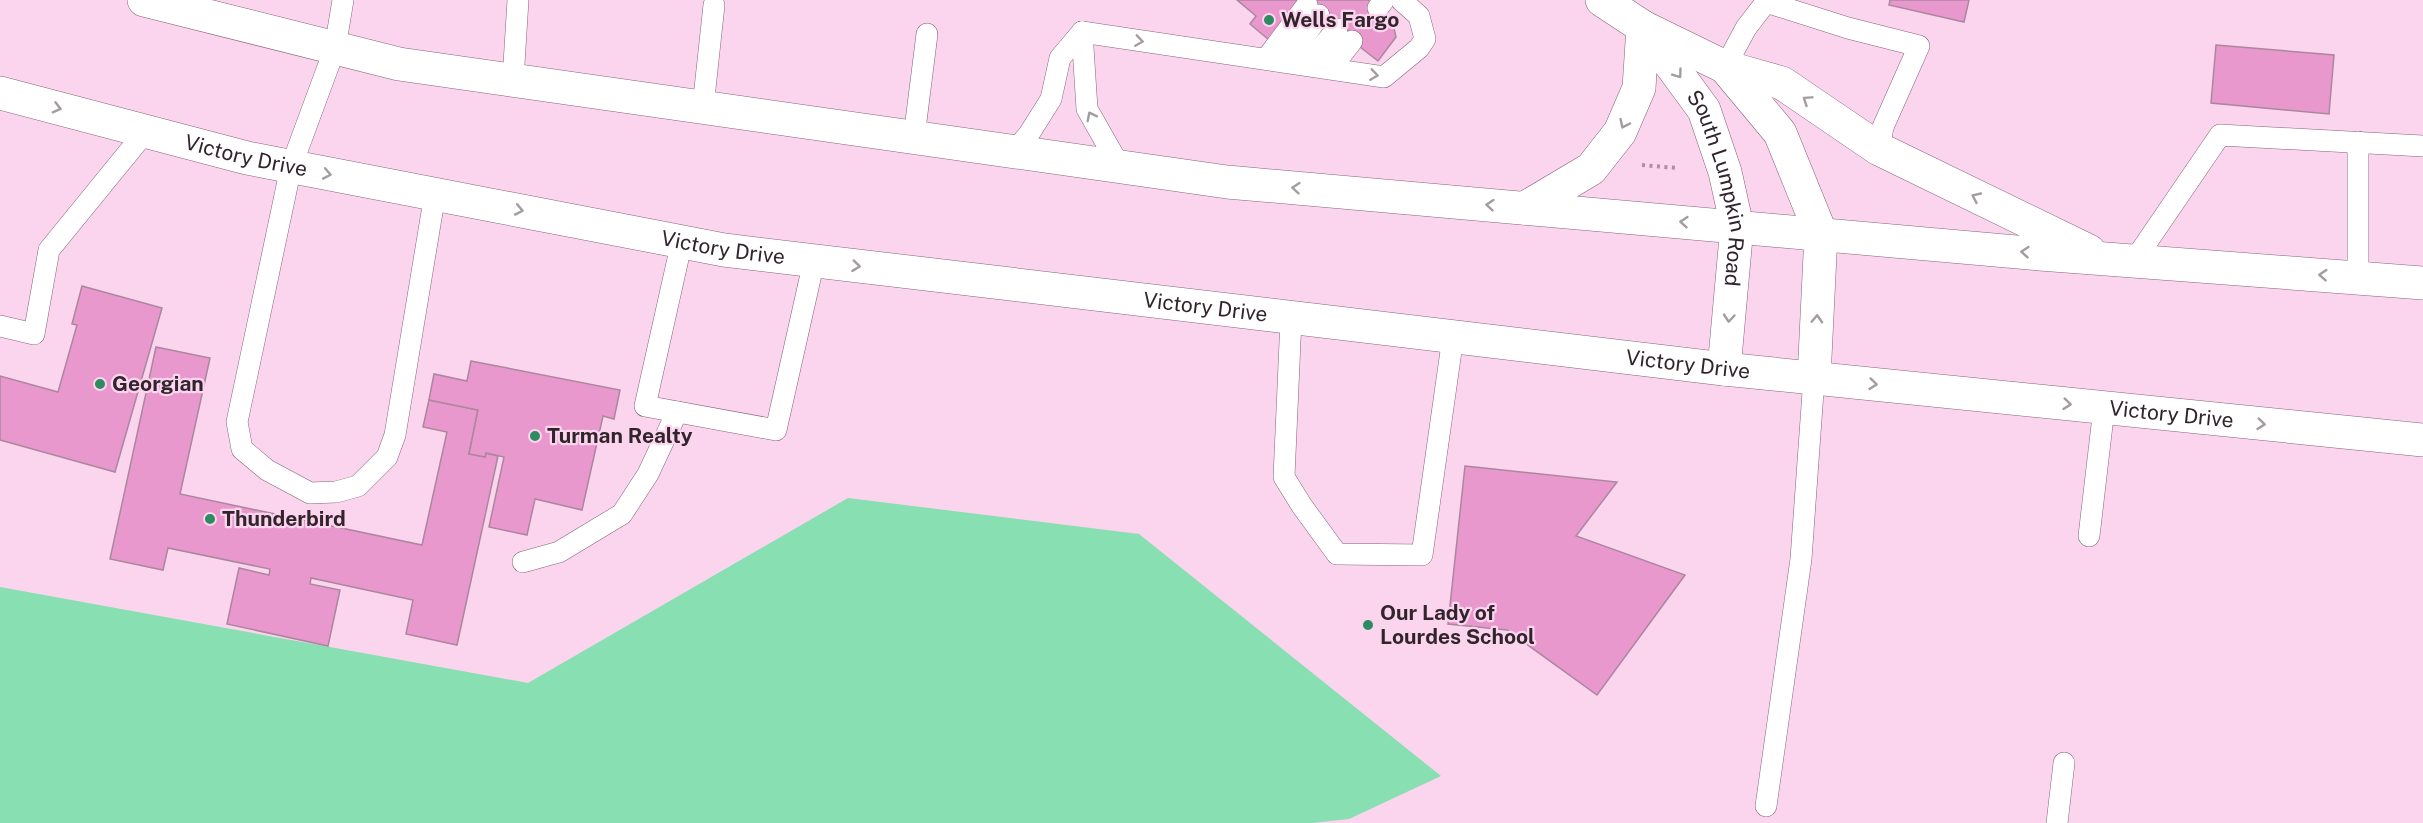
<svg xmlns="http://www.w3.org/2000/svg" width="2423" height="823" viewBox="0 0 2423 823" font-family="'Public Sans',sans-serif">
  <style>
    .green { fill: #87dfb2 }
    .building { fill: #e998ce; stroke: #ab879e; stroke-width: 1.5 }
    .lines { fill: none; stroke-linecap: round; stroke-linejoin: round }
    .service-casing { stroke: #86647a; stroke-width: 22 }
    .secondary-casing { stroke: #86647a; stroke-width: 34 }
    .trunk-casing { stroke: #86647a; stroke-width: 34 }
    .path { stroke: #ad8fa2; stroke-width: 4; stroke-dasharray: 3 4.5; stroke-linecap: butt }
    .service { stroke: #fff; stroke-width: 21 }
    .secondary { stroke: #fff; stroke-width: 33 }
    .trunk { stroke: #fff; stroke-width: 33 }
    .oneway { stroke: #a39ca0 }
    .poi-dot { fill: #2e8a61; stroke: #fbd4ed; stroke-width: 2 }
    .labels { text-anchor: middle; stroke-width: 4.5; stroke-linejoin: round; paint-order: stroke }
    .poi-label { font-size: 21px; font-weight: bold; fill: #32242d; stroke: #fbd4ed; text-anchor: start }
    .street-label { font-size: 21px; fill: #32242d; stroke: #fbd4ed }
  </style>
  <rect width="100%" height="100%" fill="#fbd4ed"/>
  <polygon class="green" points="848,498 1139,534 1441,776 1349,819 1312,823 0,823 0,587 528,683"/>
  <g class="building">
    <polygon points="1237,0 1300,0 1269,40 1250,24 1256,16"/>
    <polygon points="1300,0 1368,0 1392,20 1396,37 1378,61"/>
    <polygon points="1890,0 1969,0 1964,22 1889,5"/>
    <polygon points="2216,45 2334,55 2329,114 2211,103"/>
    <polygon points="82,286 162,308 115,472 0,440 0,376 58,392 77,325 72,324"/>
    <polygon points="156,347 210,358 180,494 422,545 447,432 423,427 429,400 478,410 469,454 485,457 486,453 498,456 457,645 406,634 413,600 311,578 310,584 340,590 328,646 227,624 239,568 269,575 270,569 168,548 163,570 110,559"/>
    <polygon points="471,361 620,390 614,419 603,416 582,510 535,499 527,535 489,527 504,457 486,453 485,457 469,454 478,410 429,400 434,374 467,381"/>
    <polygon points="1465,466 1617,482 1576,536 1685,575 1597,695 1507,630 1448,624"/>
  </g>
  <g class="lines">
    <defs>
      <g id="service">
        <polyline points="343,0 335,48 291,167 237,422 242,449 267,470 310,493 336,492 358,486 387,457 395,435 435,194"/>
        <polyline points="1378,8 1384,0"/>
        <polyline points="1082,32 1384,77 1419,48 1425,39 1419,16 1401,0"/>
        <polyline points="1082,32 1087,109 1120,167"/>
        <polyline points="1266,59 1307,5"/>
        <polyline points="1287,62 1319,15"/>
        <polyline points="1307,65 1337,29"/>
        <polyline points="1725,67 1746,28 1766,2 1848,28 1919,46 1883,127 1879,149"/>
        <polyline points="1331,68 1352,41"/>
        <polyline points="513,80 518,0"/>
        <polyline points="703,107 714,5"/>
        <polyline points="914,137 927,34"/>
        <polyline points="1014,152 1029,134 1051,99 1060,58 1082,32"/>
        <polyline points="682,241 645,406 776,430 814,261"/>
        <polyline points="2134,261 2220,135 2423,146"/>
        <polyline points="2358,278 2358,142"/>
        <polyline points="1291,319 1284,477 1302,506 1337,554 1422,555 1453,337"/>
        <polyline points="0,326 34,334 49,250 146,131"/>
        <polyline points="2089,536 2104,408"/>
        <polyline points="523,562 559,552 622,514 648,474 677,412"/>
        <polyline points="1766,806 1801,559 1814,378"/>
        <polyline points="2057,823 2064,763"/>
      </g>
      <g id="secondary">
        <polyline points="1602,0 1643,27 1725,67 1780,133 1821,234 1814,378"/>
        <path id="s1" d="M1646,31L1704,110L1725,172L1737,226L1724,369"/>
      </g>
      <g id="trunk">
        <polyline points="144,0 399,64 1227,182 2040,254 2423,283"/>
        <polyline points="1725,67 1782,83 1879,149 2089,251"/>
        <path id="s2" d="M0,93L247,158L724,250L1724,369L2423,440"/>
        <polyline points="1525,208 1591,169 1620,132 1639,88 1643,27"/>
      </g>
    </defs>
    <use href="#service" class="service-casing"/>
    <use href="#secondary" class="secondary-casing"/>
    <use href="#trunk" class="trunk-casing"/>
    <polyline class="path" points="1642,165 1677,168"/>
    <use href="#service" class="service"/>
    <use href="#secondary" class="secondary"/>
    <use href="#trunk" class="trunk"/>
  </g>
  <defs><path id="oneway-chevron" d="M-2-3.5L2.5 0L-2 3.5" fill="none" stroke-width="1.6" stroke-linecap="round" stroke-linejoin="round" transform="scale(1.5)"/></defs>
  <g class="oneway">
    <use href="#oneway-chevron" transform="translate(1139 41) rotate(8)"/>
    <use href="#oneway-chevron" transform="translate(1678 74) rotate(54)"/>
    <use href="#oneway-chevron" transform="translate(1374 75) rotate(8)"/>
    <use href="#oneway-chevron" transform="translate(1807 100) rotate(-146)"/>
    <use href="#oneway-chevron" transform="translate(57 108) rotate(15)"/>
    <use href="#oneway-chevron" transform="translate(1091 116) rotate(-117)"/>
    <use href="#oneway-chevron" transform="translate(1624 124) rotate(115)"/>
    <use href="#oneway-chevron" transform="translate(327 174) rotate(11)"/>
    <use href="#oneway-chevron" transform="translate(1296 188) rotate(-175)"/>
    <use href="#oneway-chevron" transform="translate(1976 197) rotate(-155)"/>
    <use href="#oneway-chevron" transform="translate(1490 205) rotate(-175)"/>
    <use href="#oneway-chevron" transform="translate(519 210) rotate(11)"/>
    <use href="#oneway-chevron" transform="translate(1684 222) rotate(-175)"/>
    <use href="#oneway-chevron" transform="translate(2025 252) rotate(-175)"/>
    <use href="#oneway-chevron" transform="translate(856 266) rotate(7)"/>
    <use href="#oneway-chevron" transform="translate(2323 275) rotate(-176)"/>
    <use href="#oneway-chevron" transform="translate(1729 318) rotate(95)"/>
    <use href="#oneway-chevron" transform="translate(1817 319) rotate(-87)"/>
    <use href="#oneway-chevron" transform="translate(1873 384) rotate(6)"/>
    <use href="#oneway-chevron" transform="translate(2067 404) rotate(6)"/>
    <use href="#oneway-chevron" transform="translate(2261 424) rotate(6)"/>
  </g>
  <g class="poi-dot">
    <circle cx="1269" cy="20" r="6"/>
    <circle cx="100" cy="384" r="6"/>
    <circle cx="535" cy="436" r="6"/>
    <circle cx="210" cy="519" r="6"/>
    <circle cx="1368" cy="625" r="6"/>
  </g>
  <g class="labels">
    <g class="poi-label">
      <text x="1281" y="27">Wells Fargo</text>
      <text x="112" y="391">Georgian</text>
      <text x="547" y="443">Turman Realty</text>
      <text x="222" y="526">Thunderbird</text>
      <text x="1380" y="620">Our Lady of<tspan x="1380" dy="24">Lourdes School</tspan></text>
    </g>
    <g class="street-label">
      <text dy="7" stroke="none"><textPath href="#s2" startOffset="254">Victory Drive</textPath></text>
      <text dy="7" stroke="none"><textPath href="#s1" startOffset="178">South Lumpkin Road</textPath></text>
      <text dy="7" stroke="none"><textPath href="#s2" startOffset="740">Victory Drive</textPath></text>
      <text dy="7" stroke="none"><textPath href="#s2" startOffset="1226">Victory Drive</textPath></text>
      <text dy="7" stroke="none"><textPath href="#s2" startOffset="1712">Victory Drive</textPath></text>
      <text dy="7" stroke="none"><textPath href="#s2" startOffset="2198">Victory Drive</textPath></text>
    </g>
  </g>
</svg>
